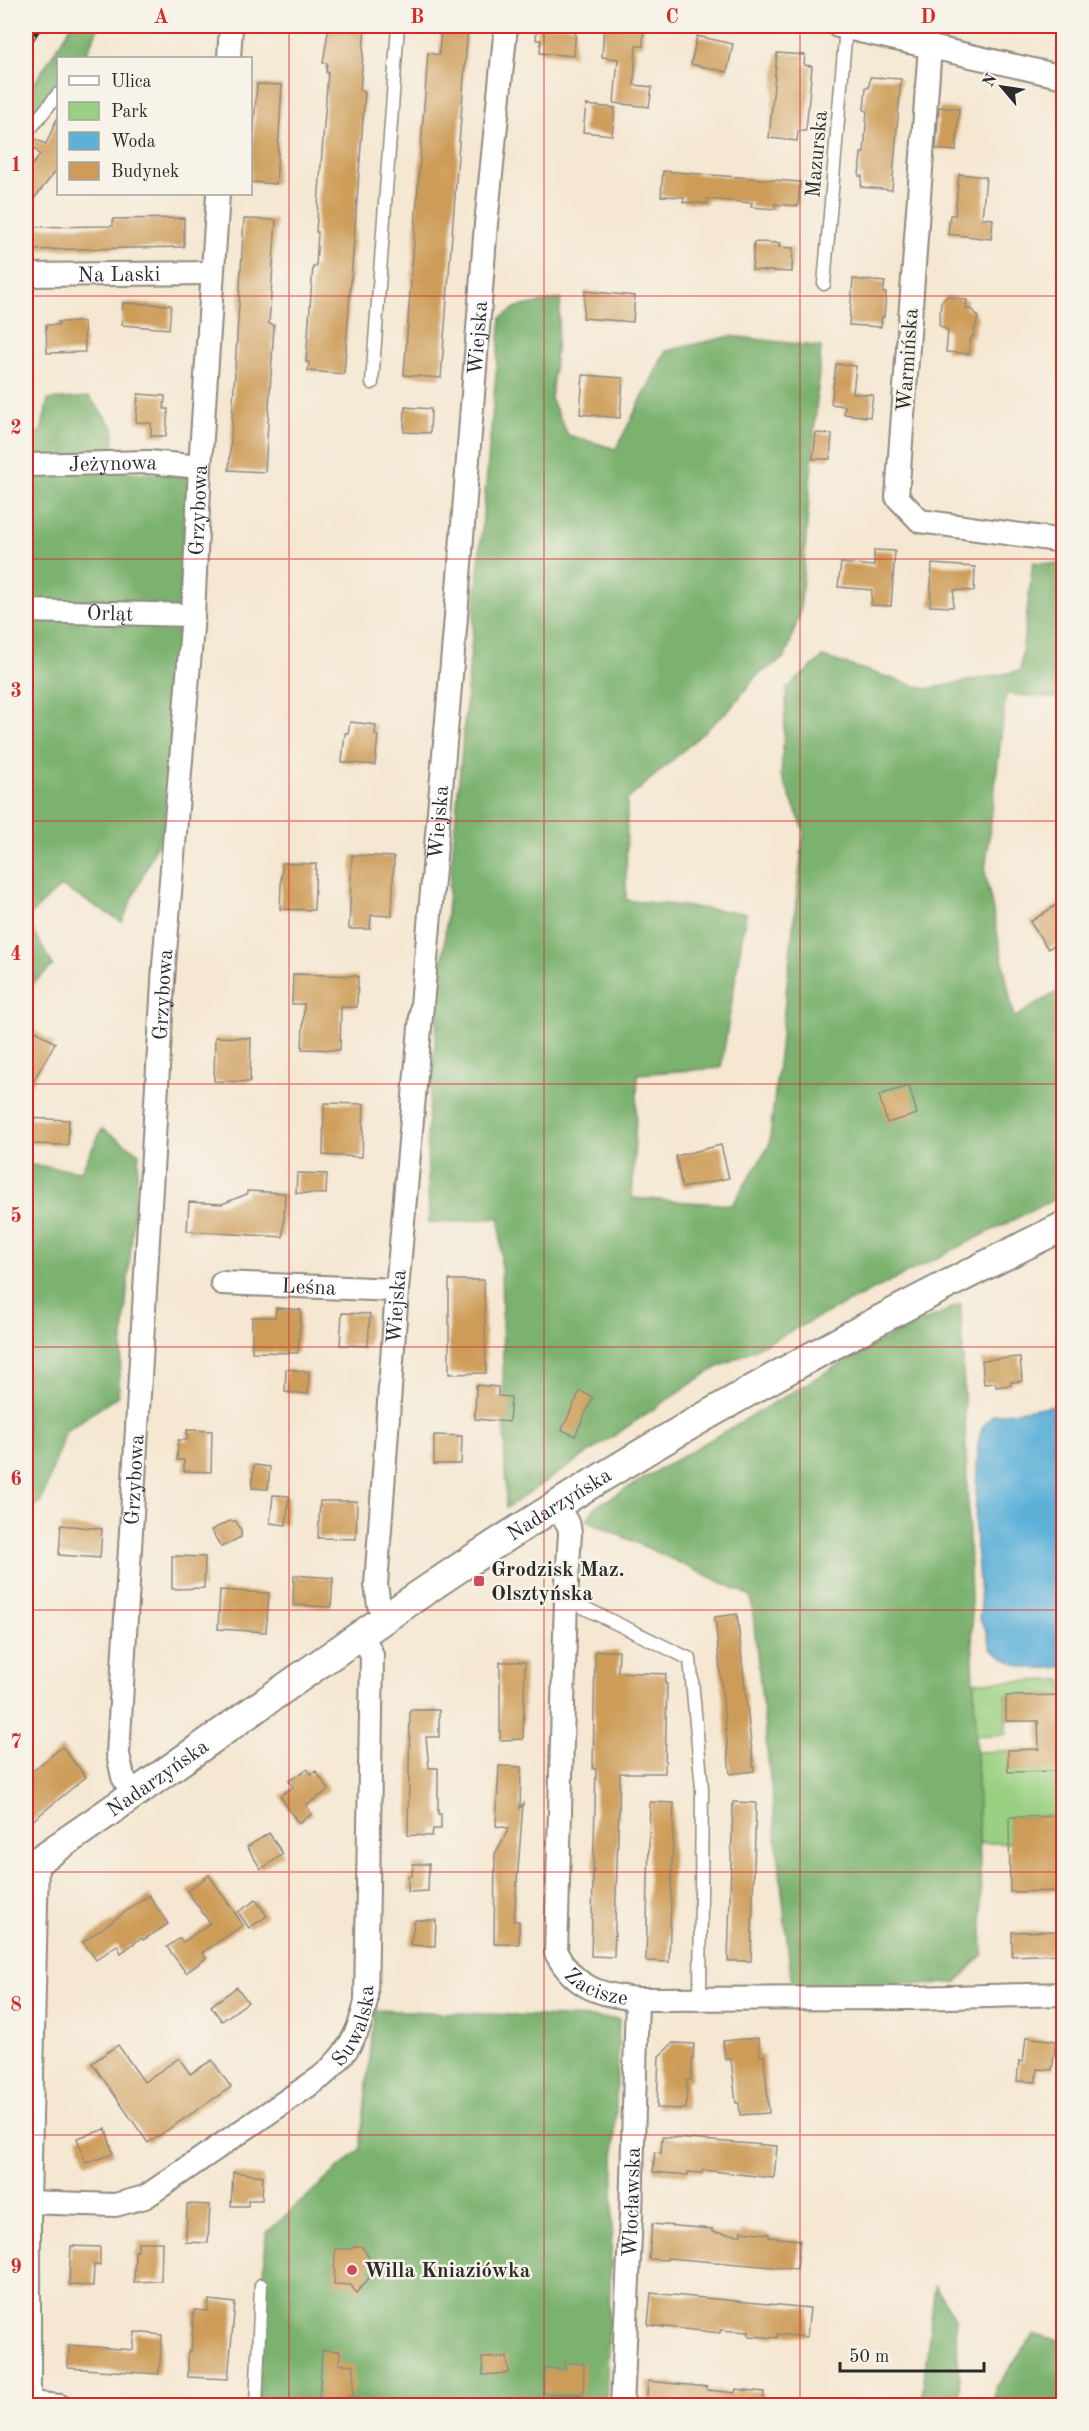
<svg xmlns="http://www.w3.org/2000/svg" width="1089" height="2431" viewBox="0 0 1089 2431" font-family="'Old Standard TT',serif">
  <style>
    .green { fill: #9ad081; stroke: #627e56; stroke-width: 1.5 }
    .forest { fill: #7bb26f; stroke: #536e4d; stroke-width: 1.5 }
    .water { fill: #5db1d9; stroke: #446e82; stroke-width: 1.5 }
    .building { fill: #cd9c58 }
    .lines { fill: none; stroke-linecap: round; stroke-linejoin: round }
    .service-casing { stroke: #90897e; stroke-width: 15 }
    .minor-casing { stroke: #90897e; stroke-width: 26 }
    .tertiary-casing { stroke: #90897e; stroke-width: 32 }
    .service { stroke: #fff; stroke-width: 12 }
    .minor { stroke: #fff; stroke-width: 22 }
    .tertiary { stroke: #fff; stroke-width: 28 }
    .rail-casing { stroke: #2b2b2b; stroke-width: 7 }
    .rail { stroke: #f7f3e8; stroke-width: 4.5; stroke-dasharray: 14; stroke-linecap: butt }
    .grid { fill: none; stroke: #d62828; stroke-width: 1.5; stroke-opacity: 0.55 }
    .poi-dot { fill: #d1495b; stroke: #f7f3e8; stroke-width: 2 }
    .labels { text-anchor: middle; stroke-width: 5; stroke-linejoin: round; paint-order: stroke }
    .street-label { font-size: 21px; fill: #2b2b2b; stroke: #f7f3e8 }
    .poi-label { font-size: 21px; font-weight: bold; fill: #2b2b2b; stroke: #f7f3e8; text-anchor: start }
    .neatline { fill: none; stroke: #d62828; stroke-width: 2 }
    .grid-label { font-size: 20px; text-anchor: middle; font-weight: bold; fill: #d62828 }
  </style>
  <rect width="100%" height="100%" fill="#f7f3e8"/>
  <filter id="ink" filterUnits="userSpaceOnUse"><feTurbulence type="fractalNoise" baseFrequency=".0167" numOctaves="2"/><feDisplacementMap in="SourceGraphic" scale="12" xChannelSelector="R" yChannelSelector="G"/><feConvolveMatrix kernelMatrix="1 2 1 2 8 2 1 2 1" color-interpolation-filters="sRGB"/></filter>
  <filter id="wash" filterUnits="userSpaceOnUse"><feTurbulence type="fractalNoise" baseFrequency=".008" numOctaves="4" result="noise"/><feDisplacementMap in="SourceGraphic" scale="24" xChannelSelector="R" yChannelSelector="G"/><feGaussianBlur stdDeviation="1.35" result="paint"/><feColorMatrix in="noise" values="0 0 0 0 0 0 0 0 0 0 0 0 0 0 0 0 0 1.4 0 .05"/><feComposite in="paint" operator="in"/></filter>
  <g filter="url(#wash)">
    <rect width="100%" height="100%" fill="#f5e7d2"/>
    <g class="green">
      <polygon points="1063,1680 1063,1695 1006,1696 1006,1734 974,1736 973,1682"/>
      <polygon points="1063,1749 1063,1816 1009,1817 1010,1843 979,1843 975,1752"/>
    </g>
    <g class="forest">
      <polygon points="71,26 99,26 88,50 81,58 58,58 58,85 26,124 26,96"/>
      <polygon points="561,299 551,399 568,435 616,449 666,351 731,336 821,347 800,614 785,657 756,676 730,709 627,800 626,900 746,913 721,1068 638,1074 632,1198 732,1205 769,1146 804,830 781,775 787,688 823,657 926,689 1020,671 1033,562 1063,565 1063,699 1006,694 985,871 1014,1018 1063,988 1063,1195 709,1372 506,1508 500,1218 429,1224 427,1133 501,318 517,307"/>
      <polygon points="89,397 114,428 113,471 188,476 164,828 122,922 61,886 26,919 53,965 26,990 26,433 41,432 48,400"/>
      <polygon points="102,1129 139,1153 118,1396 66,1431 41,1502 26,1511 26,1164 81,1171"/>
      <polygon points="961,1304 983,1954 956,1983 792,1987 751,1596 587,1520 595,1507 871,1346"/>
      <polygon points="375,2010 619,2019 606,2405 258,2406 266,2233 360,2149"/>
      <polygon points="935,2286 955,2318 961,2405 921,2405"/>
      <polygon points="1033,2335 1063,2340 1063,2405 993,2405 995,2389"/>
    </g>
    <path class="water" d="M1063,1404V1667C1029,1670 1020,1670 992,1650L986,1629L979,1617L981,1607L975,1529L978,1444L982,1428L993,1415Z"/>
    <g id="blocks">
      <g class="building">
        <polygon points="329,26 365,26 360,91 365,92 344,374 308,371 309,362 306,362 313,266 316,267 318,232 316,232 328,72 326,72 327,63 323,63"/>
        <polygon points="441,26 468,26 441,378 404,375 428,53 439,55"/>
        <polygon points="537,26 576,26 574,56 540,53 541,40 536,40"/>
        <polygon points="604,26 644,26 643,46 636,46 634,85 652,87 649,107 614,103 618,59 602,57"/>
        <polygon points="697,36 733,44 727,72 691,64"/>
        <polygon points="777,53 805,55 804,65 812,66 806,131 798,131 797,141 769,138"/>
        <polygon points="870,77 901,79 892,190 861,187 862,176 859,176 861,153 864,153 867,111 864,110 866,87 869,88"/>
        <polygon points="257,84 282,85 276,184 250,182"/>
        <polygon points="586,105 615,108 612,135 583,132"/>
        <polygon points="939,107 959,109 956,151 936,149"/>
        <polygon points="58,116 58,168 26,209 26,173 40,155 29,141 33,138 46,144"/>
        <polygon points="663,171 800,182 798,206 775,204 775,209 751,207 752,203 729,201 707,199 707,204 683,202 684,197 661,196"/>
        <polygon points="959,174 986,177 982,218 993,219 991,239 948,234 950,215 955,215"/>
        <polygon points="184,218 184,247 26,250 26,227 113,226 113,219"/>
        <polygon points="244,219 276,220 269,324 274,325 265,472 229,470"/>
        <polygon points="754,242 780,243 779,247 793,248 792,272 752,270"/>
        <polygon points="853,279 885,282 883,293 886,293 884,317 882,316 881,327 849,325"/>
        <polygon points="585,291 635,296 633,322 583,318"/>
        <polygon points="947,296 967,300 966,309 973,310 978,317 973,337 971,337 969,354 946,352 948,331 939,325 941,302"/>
        <polygon points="123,303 171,305 169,329 122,325"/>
        <polygon points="58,322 84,322 85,352 47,353 46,325 59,325"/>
        <polygon points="836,364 856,366 853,393 873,395 870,417 844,414 845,406 831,404"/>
        <polygon points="583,375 623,378 620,418 580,414"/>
        <polygon points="138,394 165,396 164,409 168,409 166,436 151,436 151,423 136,422"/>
        <polygon points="405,407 431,409 430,433 404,432"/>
        <polygon points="816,433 832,434 830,459 813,459"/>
        <polygon points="874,550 895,551 891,606 871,605 872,590 838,587 841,563 874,566"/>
        <polygon points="932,564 975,567 974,591 954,590 953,607 930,606"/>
        <polygon points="350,722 376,725 375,735 378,736 375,765 342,762 345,733 348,733"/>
        <polygon points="352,855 394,857 392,916 371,915 370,929 349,929"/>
        <polygon points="282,863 316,864 314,910 280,909"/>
        <polygon points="1064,900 1064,939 1048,949 1030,922"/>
        <polygon points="293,974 358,976 357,1007 341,1007 340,1050 302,1049 304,1004 292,1004"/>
        <polygon points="26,1025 55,1043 26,1094"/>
        <polygon points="215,1037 251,1038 250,1082 214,1081"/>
        <polygon points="909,1086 917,1114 887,1123 879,1095"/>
        <polygon points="324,1103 364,1104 362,1157 323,1155"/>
        <polygon points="26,1118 69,1120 68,1145 26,1144"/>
        <polygon points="721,1145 729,1178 682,1188 676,1156"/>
        <polygon points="297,1173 327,1174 326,1194 296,1193"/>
        <polygon points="247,1191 285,1193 283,1237 187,1231 189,1202 222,1204 247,1194"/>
        <polygon points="449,1280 484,1280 486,1373 449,1374"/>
        <polygon points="276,1308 301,1310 298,1353 252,1352 252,1317 275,1317"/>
        <polygon points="342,1313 370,1314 368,1346 340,1345"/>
        <polygon points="1020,1357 1022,1381 1011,1382 1011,1385 996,1387 996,1383 984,1384 982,1360"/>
        <polygon points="286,1369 309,1372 308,1394 285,1392"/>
        <polygon points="476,1385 498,1387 498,1396 511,1397 509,1422 475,1419"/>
        <polygon points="580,1391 593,1397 575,1436 562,1430"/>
        <polygon points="187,1430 212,1431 211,1472 184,1471 184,1460 177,1460 178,1440 187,1440"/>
        <polygon points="434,1435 462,1436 461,1464 434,1464"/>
        <polygon points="254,1465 270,1467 268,1489 252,1488"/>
        <polygon points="273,1495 289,1496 286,1525 270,1523"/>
        <polygon points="320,1501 357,1501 356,1539 318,1538"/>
        <polygon points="230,1521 236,1521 241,1530 241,1537 221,1547 211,1530"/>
        <polygon points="61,1525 102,1529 100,1558 59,1555"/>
        <polygon points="172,1556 205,1557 204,1588 172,1589"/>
        <polygon points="294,1575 333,1578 331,1607 293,1605"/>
        <polygon points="220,1590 269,1593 266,1632 218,1629"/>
        <polygon points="737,1614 754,1771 730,1774 715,1617"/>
        <polygon points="595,1651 619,1651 618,1672 666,1674 665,1684 667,1684 665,1773 620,1773 614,1957 591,1956 596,1769 593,1769"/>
        <polygon points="500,1662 525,1662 523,1739 500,1740"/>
        <polygon points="1064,1695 1064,1771 1008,1772 1008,1750 1039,1749 1038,1721 1006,1721 1006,1696"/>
        <polygon points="410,1710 439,1710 439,1737 426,1737 429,1768 438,1768 438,1814 441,1814 441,1829 433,1829 432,1836 408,1835"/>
        <polygon points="62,1747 86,1777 26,1826 26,1776"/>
        <polygon points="499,1766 521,1767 520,1808 523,1804 514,1921 519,1921 519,1944 494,1944 495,1854 509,1828 496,1826"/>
        <polygon points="307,1769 311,1774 316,1771 329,1790 306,1805 312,1814 298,1823 280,1796 293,1787 289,1781"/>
        <polygon points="650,1802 674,1803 669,1962 646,1961"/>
        <polygon points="733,1802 756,1803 751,1961 728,1961"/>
        <polygon points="1064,1816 1064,1891 1010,1892 1009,1817"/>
        <polygon points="269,1833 283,1854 261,1869 247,1847"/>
        <polygon points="413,1864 429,1864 428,1891 408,1892 408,1876 412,1876"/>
        <polygon points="209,1875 243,1925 202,1953 206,1958 186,1973 167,1947 180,1938 183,1942 210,1923 187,1891"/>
        <polygon points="149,1895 168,1924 143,1940 141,1938 121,1953 117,1945 96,1960 83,1942"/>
        <polygon points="256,1900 267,1916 249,1928 238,1912"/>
        <polygon points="415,1920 436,1920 435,1946 410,1945"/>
        <polygon points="1064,1931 1064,1954 1012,1956 1012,1932"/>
        <polygon points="237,1987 248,2002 222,2021 211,2006"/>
        <polygon points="1026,2037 1056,2041 1052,2070 1037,2069 1036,2082 1017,2081 1019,2061 1023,2062"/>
        <polygon points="758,2038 760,2056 764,2056 769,2113 740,2115 739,2103 736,2103 731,2059 725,2059 723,2041"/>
        <polygon points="673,2043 694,2044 691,2080 687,2080 686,2109 657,2108 659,2056"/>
        <polygon points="118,2045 144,2082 179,2058 190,2074 212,2060 231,2087 148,2143 92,2063"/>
        <polygon points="106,2129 113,2154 86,2163 77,2138"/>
        <polygon points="662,2137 777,2146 774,2178 703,2170 702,2173 688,2172 688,2175 653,2172 655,2152 661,2153"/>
        <polygon points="233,2172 263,2176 262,2200 248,2200 248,2206 231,2206"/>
        <polygon points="187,2204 210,2205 208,2243 186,2242"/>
        <polygon points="652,2224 712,2229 712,2232 726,2234 741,2235 741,2231 769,2234 769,2237 800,2240 797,2269 667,2258 667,2260 649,2259"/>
        <polygon points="138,2242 162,2242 161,2281 134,2282 135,2251 138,2251"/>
        <polygon points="71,2246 100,2247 100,2265 94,2265 93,2286 69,2285"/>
        <polygon points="355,2246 361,2246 369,2257 369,2278 356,2293 351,2285 334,2284 335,2249 351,2249"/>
        <polygon points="651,2293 810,2308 807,2337 777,2334 777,2338 749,2336 749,2332 720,2330 720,2333 648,2325"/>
        <polygon points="209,2300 235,2303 228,2379 188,2377 188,2351 191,2351 194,2310 208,2311"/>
        <polygon points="135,2332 162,2335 159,2374 68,2368 69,2345 133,2350"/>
        <polygon points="322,2350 340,2351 339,2364 354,2365 353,2397 347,2397 346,2403 319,2402"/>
        <polygon points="507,2357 509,2373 483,2375 482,2358"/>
        <polygon points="565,2362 584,2364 583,2394 543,2393 545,2368 565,2369"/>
        <polygon points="648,2381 707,2387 707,2390 735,2393 736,2389 764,2392 762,2406 646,2406"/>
      </g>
    </g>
  </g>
  <g filter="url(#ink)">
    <use href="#blocks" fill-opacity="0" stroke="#90897e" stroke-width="1.5"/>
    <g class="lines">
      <defs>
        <g id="service">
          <polyline points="26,134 58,94"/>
          <polyline points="824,284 846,27"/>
          <polyline points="372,383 398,26"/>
          <polyline points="566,1599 690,1659 702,1788 700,1998"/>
          <polyline points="256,2406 261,2285"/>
        </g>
        <g id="minor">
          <polyline points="838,26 1064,77"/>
          <polyline points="930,46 897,497 920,521 1064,541"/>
          <polyline points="229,58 231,26"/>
          <path id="s1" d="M26,275L212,273"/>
          <path id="s2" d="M26,465L149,462L200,467"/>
          <path id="s3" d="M26,611L193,615"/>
          <path id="s4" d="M222,1283L397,1290"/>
          <path id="s5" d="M557,1506L569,1526L570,1533L566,1599L556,1953C575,1988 600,1995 637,1999L913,1998L1064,1994"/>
          <path id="s6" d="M387,1617L379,1605L376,1585L397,1290L455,629L486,224L506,26"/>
          <path id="s7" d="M133,1794L123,1777L118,1754L164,965L193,615L200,467L218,194"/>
          <path id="s8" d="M26,2202L115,2205L145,2197L321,2077C346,2056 360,2033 366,2001L372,1655L362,1634"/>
          <polyline points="29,2403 60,2406"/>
          <polyline points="29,2406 29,2202 37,1861"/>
          <path id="s9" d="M622,2406L631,2215L637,1999"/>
        </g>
        <g id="tertiary">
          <path id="s10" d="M26,1869C173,1769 316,1663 465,1564C656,1438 858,1327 1064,1226"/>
        </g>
      </defs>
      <use href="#service" class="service-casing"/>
      <use href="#minor" class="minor-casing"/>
      <use href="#tertiary" class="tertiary-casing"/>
      <use href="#service" class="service"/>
      <use href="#minor" class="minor"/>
      <use href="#tertiary" class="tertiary"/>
      <defs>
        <polyline id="rail" points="26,46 39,26"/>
      </defs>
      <use href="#rail" class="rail-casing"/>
      <use href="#rail" class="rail"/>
    </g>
  </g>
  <path class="grid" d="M289,26V2406M544,26V2406M800,26V2406M26,296H1064M26,559H1064M26,821H1064M26,1084H1064M26,1347H1064M26,1610H1064M26,1872H1064M26,2135H1064"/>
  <g class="poi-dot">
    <rect x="473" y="1575" width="12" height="12" rx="3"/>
    <circle cx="352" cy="2270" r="6"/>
  </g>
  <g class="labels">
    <g class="street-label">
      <text transform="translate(816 154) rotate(-85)" y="7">Mazurska</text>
      <text dy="7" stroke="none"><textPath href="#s1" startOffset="93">Na Laski</textPath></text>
      <text dy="7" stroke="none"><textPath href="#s6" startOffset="1286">Wiejska</textPath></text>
      <text transform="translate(907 360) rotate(-86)" y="7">Warmińska</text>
      <text dy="7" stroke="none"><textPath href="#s2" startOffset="87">Jeżynowa</textPath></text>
      <text dy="7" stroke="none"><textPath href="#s7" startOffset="1290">Grzybowa</textPath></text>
      <text dy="7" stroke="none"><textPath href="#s3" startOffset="84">Orląt</textPath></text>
      <text dy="7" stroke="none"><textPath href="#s6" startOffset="800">Wiejska</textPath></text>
      <text dy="7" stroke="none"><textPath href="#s7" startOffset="804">Grzybowa</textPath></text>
      <text dy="7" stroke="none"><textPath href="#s4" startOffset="87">Leśna</textPath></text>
      <text dy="7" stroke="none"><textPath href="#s6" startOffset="314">Wiejska</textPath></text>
      <text dy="7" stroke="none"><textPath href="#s7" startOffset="318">Grzybowa</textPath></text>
      <text dy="7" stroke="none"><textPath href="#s10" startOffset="646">Nadarzyńska</textPath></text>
      <text dy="7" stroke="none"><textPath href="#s10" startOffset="160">Nadarzyńska</textPath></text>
      <text dy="7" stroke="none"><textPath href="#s5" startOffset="506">Zacisze</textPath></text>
      <text dy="7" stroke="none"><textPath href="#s8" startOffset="396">Suwalska</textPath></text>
      <text dy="7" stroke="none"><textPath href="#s9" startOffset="204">Włocławska</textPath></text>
    </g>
    <g class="poi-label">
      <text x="491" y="1576">Grodzisk Maz.<tspan x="491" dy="24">Olsztyńska</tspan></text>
      <text x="364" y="2277">Willa Kniaziówka</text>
    </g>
  </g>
  <rect width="1089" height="2431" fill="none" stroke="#f7f3e8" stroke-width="66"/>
  <rect x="57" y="57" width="195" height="138" fill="#f7f3e8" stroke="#a5a39c" stroke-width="1.5"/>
  <rect x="69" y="76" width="30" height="9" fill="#ffffff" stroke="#a5a39c" stroke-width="1.5"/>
  <text x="111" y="87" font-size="18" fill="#2b2b2b">Ulica</text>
  <rect x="69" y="102" width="30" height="18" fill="#9ad081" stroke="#a5a39c" stroke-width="1.5"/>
  <text x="111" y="117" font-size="18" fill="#2b2b2b">Park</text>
  <rect x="69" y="132" width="30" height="18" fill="#5db1d9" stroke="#a5a39c" stroke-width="1.5"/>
  <text x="111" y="147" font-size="18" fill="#2b2b2b">Woda</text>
  <rect x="69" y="162" width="30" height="18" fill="#cd9c58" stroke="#a5a39c" stroke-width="1.5"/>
  <text x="111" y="177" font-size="18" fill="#2b2b2b">Budynek</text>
  <g transform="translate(1002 87) rotate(299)" stroke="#f7f3e8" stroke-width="4.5" paint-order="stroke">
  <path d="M0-4.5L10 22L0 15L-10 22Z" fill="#2b2b2b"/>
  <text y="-9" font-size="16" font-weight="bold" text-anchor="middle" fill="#2b2b2b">N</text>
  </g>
  <path d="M840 2362v9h144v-9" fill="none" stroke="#2b2b2b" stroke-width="3"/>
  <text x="849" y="2362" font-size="18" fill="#2b2b2b" stroke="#f7f3e8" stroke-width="4.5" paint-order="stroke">50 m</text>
  <rect x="33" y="33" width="1023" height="2365" class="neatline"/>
  <g class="grid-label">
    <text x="161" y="23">A</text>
    <text x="417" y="23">B</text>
    <text x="672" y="23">C</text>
    <text x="928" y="23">D</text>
    <text x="16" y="171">1</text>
    <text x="16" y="434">2</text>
    <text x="16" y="697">3</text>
    <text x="16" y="960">4</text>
    <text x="16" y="1222">5</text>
    <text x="16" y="1485">6</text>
    <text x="16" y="1748">7</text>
    <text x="16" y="2011">8</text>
    <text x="16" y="2273">9</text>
  </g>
</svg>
